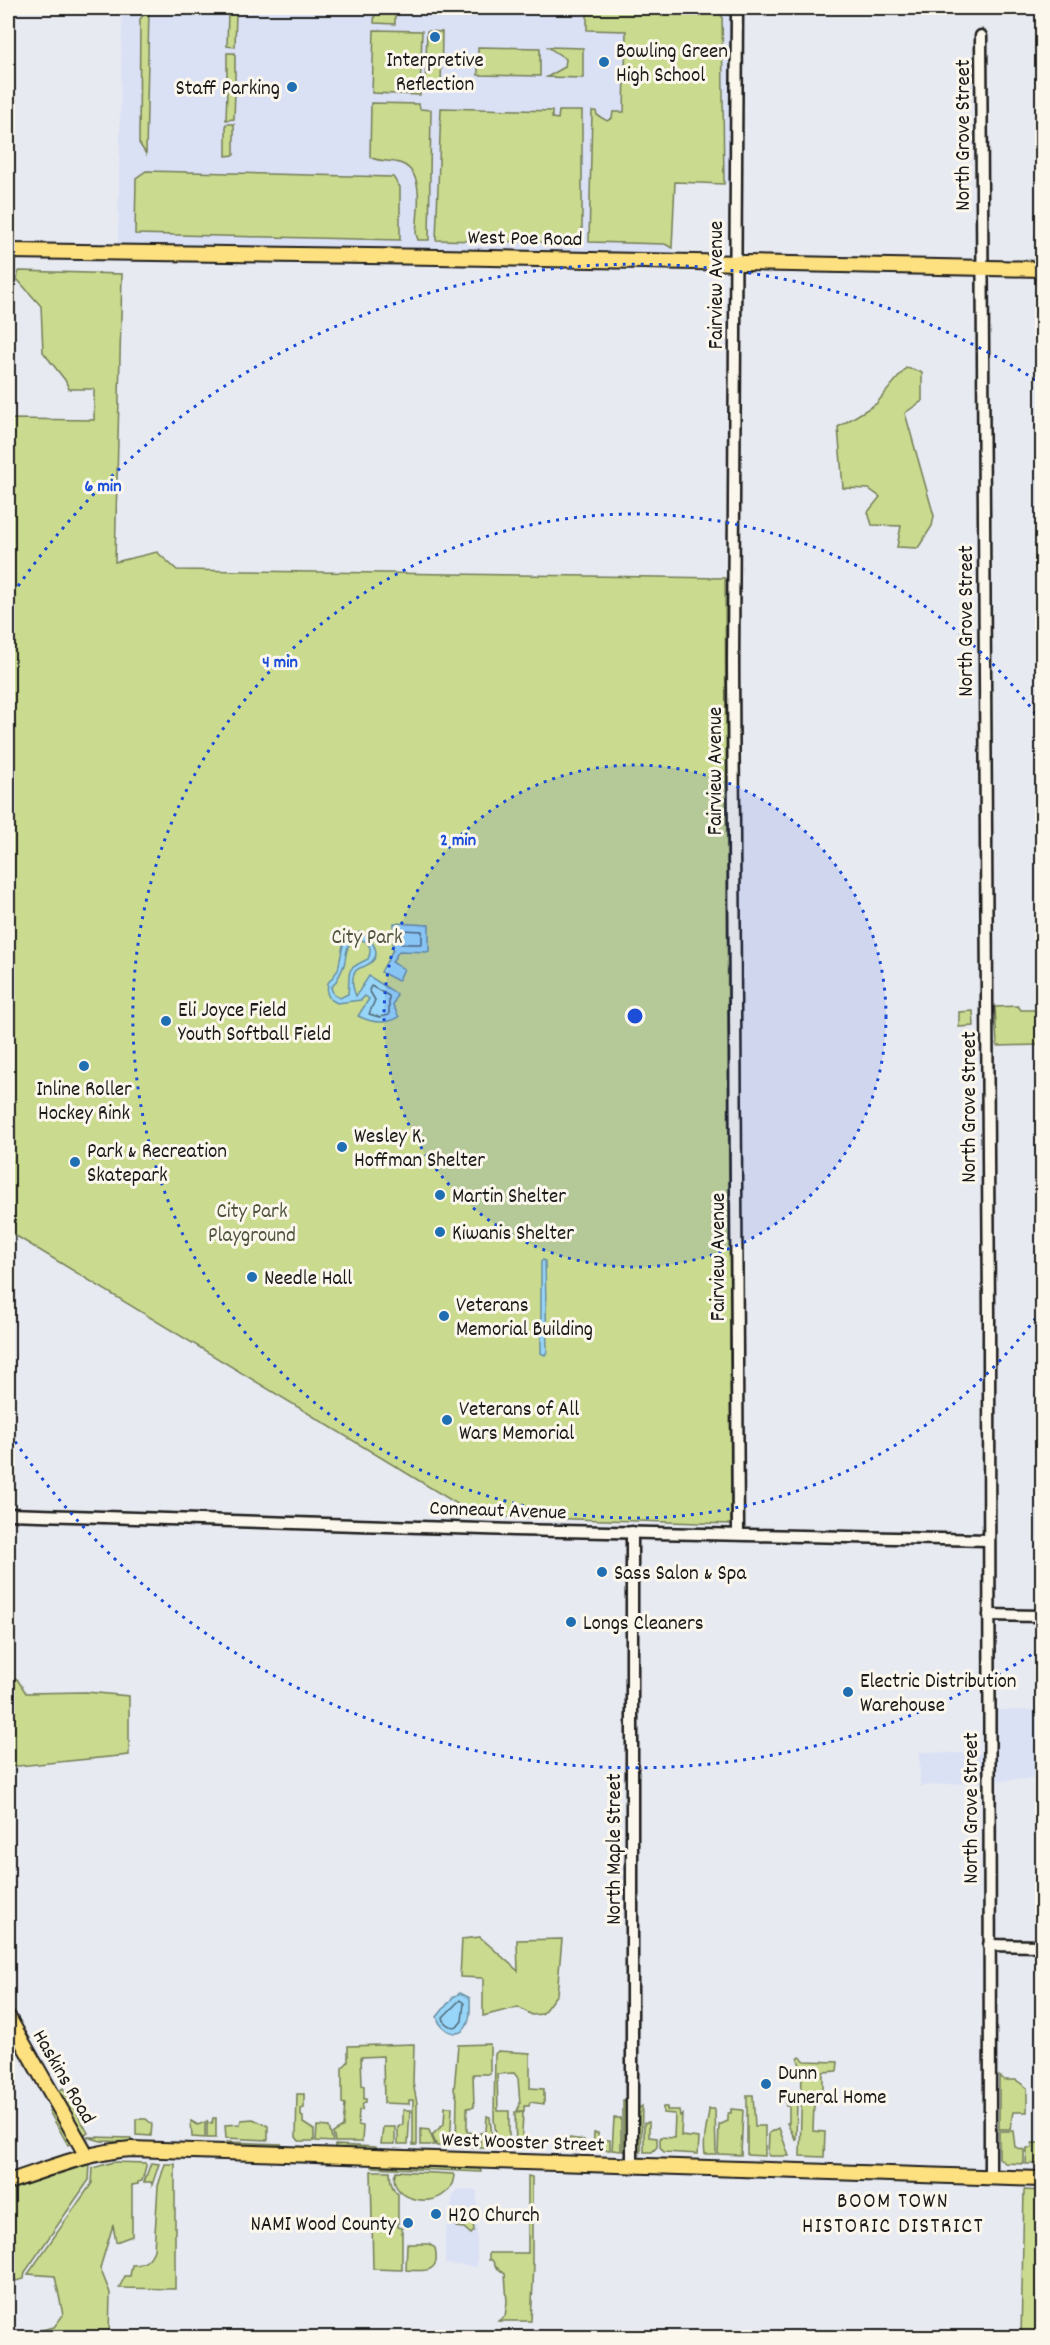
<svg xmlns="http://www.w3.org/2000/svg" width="1050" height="2345" viewBox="0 0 1050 2345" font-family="Dekko,sans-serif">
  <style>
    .built { fill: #dbe1f5 }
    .green { fill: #cadb90; stroke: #737c56; stroke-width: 1.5 }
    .water { fill: #98d6f9; stroke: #668ca1; stroke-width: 1.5; fill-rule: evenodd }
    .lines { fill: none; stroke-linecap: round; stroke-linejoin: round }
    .shore { stroke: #4e6674; stroke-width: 1.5 }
    .minor-casing { stroke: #1c1c1c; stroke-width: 15 }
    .major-casing { stroke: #1c1c1c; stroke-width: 18 }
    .minor { stroke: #fbf7ec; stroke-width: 10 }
    .major { stroke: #fde080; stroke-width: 14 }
    .ring { fill: none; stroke: #1d4ed8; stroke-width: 3; stroke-dasharray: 3 6 }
    .poi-dot { fill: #1f6fb2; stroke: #fbf7ec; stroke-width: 2 }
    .labels { text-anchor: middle; stroke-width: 6; stroke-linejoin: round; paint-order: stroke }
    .poi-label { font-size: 21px; fill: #1c1c1c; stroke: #fbf7ec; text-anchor: start }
    .street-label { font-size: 21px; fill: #1c1c1c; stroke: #fbf7ec }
    .park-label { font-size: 21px; fill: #50553f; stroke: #fbf7ec }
    .neighbourhood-label { font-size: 22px; letter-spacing: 1.5px; fill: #1c1c1c; stroke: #fbf7ec }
    .centre { fill: #1d4ed8; stroke: #fbf7ec; stroke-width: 3 }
    .ring-label { font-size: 18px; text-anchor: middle; font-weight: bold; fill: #1d4ed8; stroke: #fbf7ec; stroke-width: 6; stroke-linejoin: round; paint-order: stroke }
  </style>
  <rect width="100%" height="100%" fill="#e8eaf1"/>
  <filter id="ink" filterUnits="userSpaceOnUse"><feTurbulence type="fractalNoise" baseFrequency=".0167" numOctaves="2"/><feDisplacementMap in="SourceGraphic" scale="12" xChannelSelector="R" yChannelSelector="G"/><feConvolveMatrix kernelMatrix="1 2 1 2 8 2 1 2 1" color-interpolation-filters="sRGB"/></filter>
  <g filter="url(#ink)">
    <g class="built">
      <polygon points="122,8 737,8 735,184 675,182 672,261 126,253 118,245"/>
      <polygon points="1035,1701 1042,1701 1042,1778 920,1786 919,1752 990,1754 990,1710 1035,1710"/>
      <polygon points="456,2190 477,2190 477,2267 445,2264 445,2236 452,2200"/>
    </g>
    <g class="green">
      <polygon points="375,8 395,8 395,24 374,23"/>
      <polygon points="587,8 722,8 724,184 675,182 672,248 665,244 589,242 592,111 596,111 597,115 607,121 612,118 613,112 624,112 626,31 587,30"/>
      <polygon points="149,9 146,154 139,143 140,19"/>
      <polygon points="228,12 236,12 235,47 227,46"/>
      <polygon points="374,30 422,31 420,95 372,93"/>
      <polygon points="427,31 442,32 441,89 425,88"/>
      <polygon points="478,47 540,48 540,76 478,75"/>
      <polygon points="548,47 583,48 583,78 547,77 565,67 566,59"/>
      <rect x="227" y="53" width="8" height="30"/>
      <polygon points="227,90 235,90 234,119 226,120"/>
      <path d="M371,103L419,104L420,109L431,110L429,240H418L416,234C417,213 426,174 402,164C392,159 380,163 370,157Z"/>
      <polygon points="441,108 552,111 552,118 558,119 559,111 582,111 582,243 436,240"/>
      <polygon points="226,124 234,124 234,155 226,156"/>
      <polygon points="146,171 393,177 400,187 400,240 135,234 136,178"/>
      <polygon points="19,271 122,274 115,562 157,552 177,570 725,578 731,1524 477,1516 8,1231 8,419 94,420 94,389 69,389 65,380 43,352 41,306 17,279"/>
      <polygon points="906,368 922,372 922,401 905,413 934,516 932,526 918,548 897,547 901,526 872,525 868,512 880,497 869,489 843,488 838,427 876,404"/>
      <polygon points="1018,1006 1021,1010 1038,1010 1039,1045 997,1046 995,1007"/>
      <polygon points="973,1011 974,1026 959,1027 959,1012"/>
      <polygon points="8,1678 17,1679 26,1693 86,1692 129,1696 129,1755 8,1767"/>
      <polygon points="480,1937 518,1971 517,1940 562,1939 557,1994 542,2014 532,2015 518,2007 483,2016 483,1978 460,1977 462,1939"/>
      <polygon points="414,2044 413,2083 417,2103 417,2145 413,2145 413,2100 409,2100 409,2104 384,2103 383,2056 361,2057 362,2085 364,2086 364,2099 366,2099 366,2102 363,2103 362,2110 359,2110 358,2125 363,2126 362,2142 335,2142 333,2133 343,2127 345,2104 342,2103 342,2068 348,2062 348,2046"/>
      <polygon points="490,2044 490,2074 473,2074 474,2107 467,2108 467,2132 476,2133 476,2147 456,2146 457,2098 454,2090 458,2045"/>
      <polygon points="498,2051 530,2053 530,2088 544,2089 544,2104 530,2102 529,2106 524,2106 524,2111 517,2111 520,2104 518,2078 514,2073 497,2074 498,2111 509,2111 509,2145 507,2148 498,2148 494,2119 495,2054"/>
      <polygon points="800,2057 805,2061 838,2062 837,2071 823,2072 823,2102 814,2103 813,2131 825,2132 824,2157 800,2156 802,2072 798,2059"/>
      <polygon points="999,2076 1004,2080 1016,2080 1027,2088 1027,2112 1013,2112 1010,2129 999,2129"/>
      <polygon points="63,2088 88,2133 85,2135 77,2124 59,2091"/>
      <polygon points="297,2094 304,2094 304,2108 301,2109 301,2116 303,2117 303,2123 314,2130 314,2141 299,2141 296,2137"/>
      <polygon points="747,2095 753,2095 755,2126 765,2126 765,2156 747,2155"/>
      <polygon points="791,2097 797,2100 796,2141 787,2123 789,2123 789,2106 786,2106 786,2098"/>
      <polygon points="623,2100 626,2101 627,2151 623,2151"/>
      <polygon points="642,2106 641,2152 638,2152 638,2109"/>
      <polygon points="445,2107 452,2107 450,2146 437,2146 432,2135 444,2124"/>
      <polygon points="663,2107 667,2107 667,2110 679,2110 680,2116 682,2114 681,2136 699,2138 698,2154 664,2152 660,2147 660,2137 674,2138 675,2114 663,2113"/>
      <path d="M709,2109H715L716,2154H705C702,2138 708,2124 709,2109Z"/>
      <polygon points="731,2109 743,2110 741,2155 718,2154 719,2125 728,2121 728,2113 731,2113"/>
      <polygon points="55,2110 71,2143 68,2145 49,2111"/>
      <polygon points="403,2110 410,2110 408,2144 398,2144 398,2127 403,2124"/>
      <polygon points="515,2112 523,2112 522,2134 529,2139 537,2140 536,2148 516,2148"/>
      <polygon points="487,2116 490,2117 493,2147 480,2147 480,2133 486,2132"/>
      <polygon points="213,2118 216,2118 216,2138 207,2138 207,2120 208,2123 212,2124"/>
      <polygon points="614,2118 621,2118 621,2151 612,2150"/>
      <polygon points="136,2119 146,2119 152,2124 151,2136 136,2135"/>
      <polygon points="253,2119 268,2126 268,2140 226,2138 225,2125 240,2124 241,2120"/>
      <polygon points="191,2121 198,2125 205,2122 205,2138 192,2137"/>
      <polygon points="649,2122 649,2137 657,2138 657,2147 652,2152 644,2152 644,2123"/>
      <polygon points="317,2126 329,2127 333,2142 316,2141"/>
      <polygon points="383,2127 395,2127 395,2144 381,2144"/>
      <polygon points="779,2128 789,2156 769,2156 768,2154 769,2133"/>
      <polygon points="421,2129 429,2130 435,2145 421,2145"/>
      <polygon points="999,2131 1013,2131 1015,2147 1024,2150 1024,2164 1005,2163 999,2158"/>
      <polygon points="594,2133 598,2133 598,2140 610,2140 610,2150 593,2150"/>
      <polygon points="87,2137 92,2137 131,2138 130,2142 101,2141"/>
      <polygon points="569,2138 584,2140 583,2150 569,2150"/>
      <polygon points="226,2142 282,2144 277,2146 227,2145"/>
      <polygon points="1032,2143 1042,2143 1042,2164 1026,2164 1027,2148 1032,2148"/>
      <polygon points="335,2145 376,2147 376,2150 335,2148"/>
      <polygon points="113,2162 146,2163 146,2166 142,2181 138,2182 138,2184 132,2185 132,2236 116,2242 113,2225 100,2268 110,2293 109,2337 13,2337 54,2327 63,2315 55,2276 28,2274 92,2183 93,2168"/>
      <polygon points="151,2163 159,2164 152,2185 151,2182 144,2182"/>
      <polygon points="90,2164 89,2180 25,2272 24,2279 16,2281 8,2266 8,2190"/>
      <path d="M165,2164H175V2289L119,2288L125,2276H130L132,2265C144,2265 150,2260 154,2250L158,2186Z"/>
      <polygon points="372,2165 480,2169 481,2172 372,2167"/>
      <path d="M371,2171H390C390,2179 391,2189 398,2194V2227L402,2228V2270L373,2269Z"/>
      <path d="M396,2171L453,2174L454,2176C449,2215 383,2202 396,2171Z"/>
      <polygon points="528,2176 532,2177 532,2264 534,2265 531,2321 498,2321 505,2316 507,2302 505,2274 496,2267 492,2260 489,2260 489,2253 528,2253"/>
      <polygon points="1024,2190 1042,2191 1042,2337 1021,2337"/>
      <polygon points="458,2218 473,2222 474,2231 471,2234 464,2228 456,2227 455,2220"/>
      <path d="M407,2244H429L435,2248C441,2274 424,2271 406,2270Z"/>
    </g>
    <g class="water">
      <path d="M8,859C17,880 16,890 8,912Z"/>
      <polygon points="394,923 429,925 429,952 399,951 392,962 404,969 398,981 381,972 393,950"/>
      <path d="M360,932C372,938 385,956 367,965C363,968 358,967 355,972C351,979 353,989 356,996L369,976L397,994L393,1005L399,1017C385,1025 372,1023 358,1016L369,999L365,996L361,1000L337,1003L330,999L327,993L328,983L338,970L343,945L348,938ZM357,939C369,940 373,948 368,959C343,971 351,969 348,994L340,998L334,995L331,988C337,981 341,973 344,965C347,954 345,943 357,939Z"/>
      <polygon points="543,1260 545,1261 547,1352 545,1355 541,1353 541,1262"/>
      <path d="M460,1993L470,1998C470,2006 471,2015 468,2023C461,2041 441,2032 437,2017L453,1997Z"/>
    </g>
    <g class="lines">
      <g class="shore">
        <polygon points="402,930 422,931 422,944 401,944 400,933"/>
        <polygon points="371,986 389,996 389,1015 379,1017 369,1014 375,1000 369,990"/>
        <path d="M460,2000L464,2003L462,2021L457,2027C451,2027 444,2025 443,2017Z"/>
      </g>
      <defs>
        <g id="minor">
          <polyline points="737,8 733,663 738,1534"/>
          <polyline points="981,36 989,1316 990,2177"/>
          <polyline points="8,1514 514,1530 988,1540"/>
          <polyline points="989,1615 1042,1616"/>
          <polyline points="989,1945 1042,1946"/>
          <polyline points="632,2166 632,1532"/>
        </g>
        <g id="major">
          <polyline points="8,251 438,257 1042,269"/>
          <polyline points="8,2017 87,2156"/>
          <path d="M8,2182C48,2169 88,2152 131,2149L1042,2179"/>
        </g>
      </defs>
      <use href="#minor" class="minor-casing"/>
      <use href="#major" class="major-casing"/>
      <use href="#minor" class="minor"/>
      <use href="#major" class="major"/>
    </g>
  </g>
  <circle cx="635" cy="1016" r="251" fill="#1d4ed8" fill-opacity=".12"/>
  <g class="ring">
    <circle cx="635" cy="1016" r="251"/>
    <path d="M1041 1311A502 502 0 1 1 1041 721"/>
    <path d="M1039 1650A752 752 0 0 1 8 1431M8 601A752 752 0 0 1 1039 382"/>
  </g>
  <g class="poi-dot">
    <circle cx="435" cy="37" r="6"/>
    <circle cx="604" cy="62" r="6"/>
    <circle cx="292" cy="87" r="6"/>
    <circle cx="166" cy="1021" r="6"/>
    <circle cx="84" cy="1066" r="6"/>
    <circle cx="342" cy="1147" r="6"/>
    <circle cx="75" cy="1162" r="6"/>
    <circle cx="440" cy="1195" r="6"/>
    <circle cx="440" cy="1232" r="6"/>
    <circle cx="252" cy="1277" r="6"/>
    <circle cx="444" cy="1316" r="6"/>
    <circle cx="447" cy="1420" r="6"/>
    <circle cx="602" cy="1572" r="6"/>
    <circle cx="571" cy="1622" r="6"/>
    <circle cx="848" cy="1692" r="6"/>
    <circle cx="766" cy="2084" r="6"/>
    <circle cx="436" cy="2214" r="6"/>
    <circle cx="408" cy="2223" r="6"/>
  </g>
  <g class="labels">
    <g class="poi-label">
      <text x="616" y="57">Bowling Green<tspan x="616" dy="24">High School</tspan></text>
      <text x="435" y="66" text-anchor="middle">Interpretive<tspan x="435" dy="24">Reflection</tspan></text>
      <text x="280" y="94" text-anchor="end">Staff Parking</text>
      <text x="178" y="1016">Eli Joyce Field<tspan x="178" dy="24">Youth Softball Field</tspan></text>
      <text x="84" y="1095" text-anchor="middle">Inline Roller<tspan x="84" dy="24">Hockey Rink</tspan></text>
      <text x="354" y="1142">Wesley K.<tspan x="354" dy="24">Hoffman Shelter</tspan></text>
      <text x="87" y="1157">Park &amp; Recreation<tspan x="87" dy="24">Skatepark</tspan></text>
      <text x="452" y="1202">Martin Shelter</text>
      <text x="452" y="1239">Kiwanis Shelter</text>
      <text x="264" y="1284">Needle Hall</text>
      <text x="456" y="1311">Veterans<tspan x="456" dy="24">Memorial Building</tspan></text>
      <text x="459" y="1415">Veterans of All<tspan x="459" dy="24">Wars Memorial</tspan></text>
      <text x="614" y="1579">Sass Salon &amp; Spa</text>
      <text x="583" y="1629">Longs Cleaners</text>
      <text x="860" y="1687">Electric Distribution<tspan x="860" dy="24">Warehouse</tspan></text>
      <text x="778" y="2079">Dunn<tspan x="778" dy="24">Funeral Home</tspan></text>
      <text x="448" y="2221">H2O Church</text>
      <text x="396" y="2230" text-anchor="end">NAMI Wood County</text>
    </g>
    <g class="street-label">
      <text transform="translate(962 135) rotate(-90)" y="7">North Grove Street</text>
      <text transform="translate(525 237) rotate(1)" y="7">West Poe Road</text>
      <text transform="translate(715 285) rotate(-90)" y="7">Fairview Avenue</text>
      <text transform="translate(965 621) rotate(-90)" y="7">North Grove Street</text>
      <text transform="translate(714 771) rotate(-90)" y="7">Fairview Avenue</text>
      <text transform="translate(968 1107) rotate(-90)" y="7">North Grove Street</text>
      <text transform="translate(717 1257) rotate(-90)" y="7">Fairview Avenue</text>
      <text transform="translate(498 1509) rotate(2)" y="7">Conneaut Avenue</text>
      <text transform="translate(970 1808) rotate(-90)" y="7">North Grove Street</text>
      <text transform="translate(613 1849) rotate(-90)" y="7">North Maple Street</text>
      <text transform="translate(65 2076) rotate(60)" y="7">Haskins Road</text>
      <text transform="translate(523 2141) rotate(2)" y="7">West Wooster Street</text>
    </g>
    <g class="park-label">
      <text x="367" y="943">City Park</text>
      <text x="252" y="1217">City Park<tspan x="252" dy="24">Playground</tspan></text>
    </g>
    <g class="neighbourhood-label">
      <text x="893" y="2207">BOOM TOWN<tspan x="893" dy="25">HISTORIC DISTRICT</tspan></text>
    </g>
  </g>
  <circle cx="635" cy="1016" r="9" class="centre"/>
  <g class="ring-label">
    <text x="103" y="491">6 min</text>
    <text x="280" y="667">4 min</text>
    <text x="458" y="845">2 min</text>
  </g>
  <rect width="1050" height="2345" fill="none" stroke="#fbf7ec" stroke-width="30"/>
  <rect x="15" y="15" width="1020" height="2315" fill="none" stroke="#1c1c1c" stroke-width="2" filter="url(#ink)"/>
</svg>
